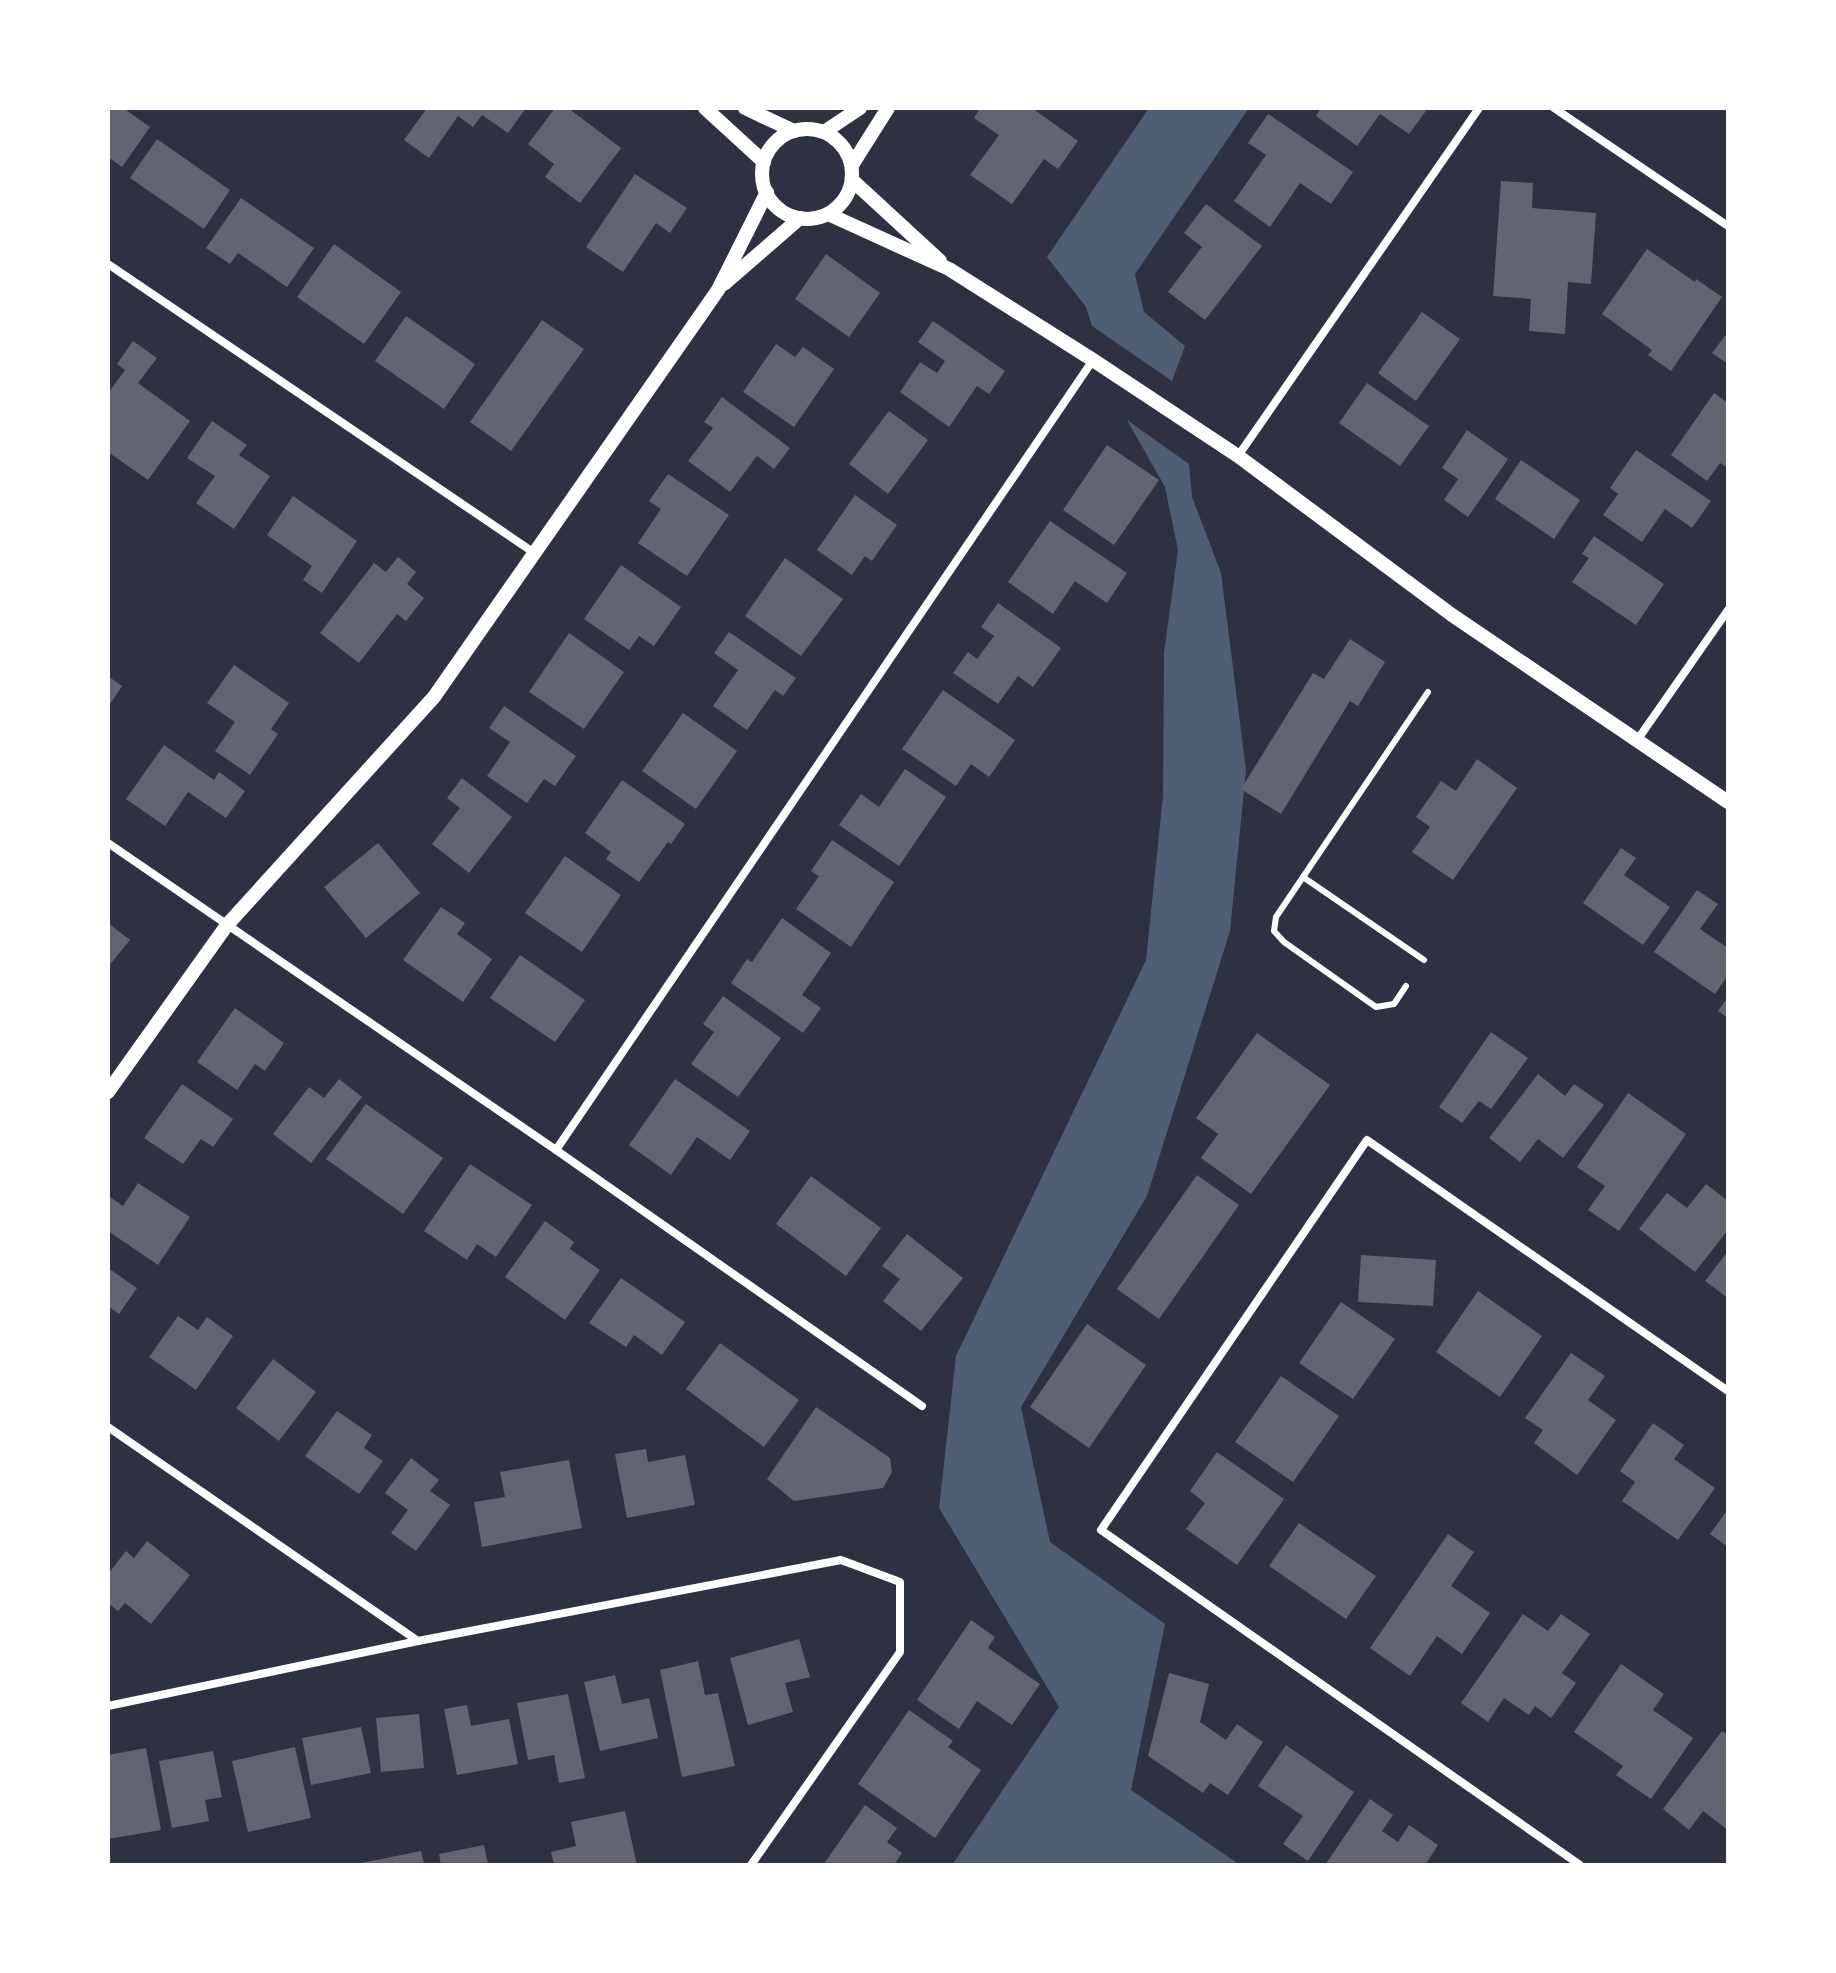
<svg xmlns="http://www.w3.org/2000/svg" width="1836" height="1973" viewBox="0 0 1836 1973" font-family="Karla,sans-serif">
  <style>
    .water { fill: #4f5d75 }
    .building { fill: #626471 }
    .lines { fill: none; stroke-linecap: round; stroke-linejoin: round }
    .service { stroke: #fff; stroke-width: 6 }
    .minor { stroke: #fff; stroke-width: 8 }
    .tertiary { stroke: #fff; stroke-width: 14 }
  </style>
  <rect width="100%" height="100%" fill="#2d3142"/>
  <g class="water">
    <polygon points="1149,108 1249,108 1135,274 1144,312 1185,346 1172,381 1092,326 1086,307 1047,257"/>
    <polygon points="1127,420 1189,464 1192,497 1221,573 1246,770 1230,931 1147,1196 1021,1407 1050,1542 1165,1624 1131,1790 1240,1865 952,1865 1059,1707 939,1508 956,1356 1146,960 1163,796 1164,653 1178,550 1165,487"/>
  </g>
  <g class="building">
    <polygon points="108,108 123,108 150,127 122,167 108,157"/>
    <polygon points="427,108 526,108 508,133 482,115 473,127 458,116 429,158 404,140"/>
    <polygon points="555,108 568,108 621,148 580,203 545,177 554,164 528,144"/>
    <polygon points="980,108 1032,108 1078,141 1058,169 1044,159 1012,204 970,175 999,135 974,118"/>
    <polygon points="1321,108 1428,108 1409,134 1380,114 1357,146 1316,116"/>
    <polygon points="1268,114 1353,172 1331,204 1300,183 1270,227 1234,201 1266,155 1248,143"/>
    <polygon points="157,139 230,190 204,229 130,178"/>
    <polygon points="635,174 687,208 670,233 656,223 623,272 586,247"/>
    <polygon points="1501,181 1533,183 1532,208 1596,213 1591,284 1568,282 1565,334 1529,331 1531,299 1493,296"/>
    <polygon points="241,198 314,248 287,287 238,253 230,264 206,248"/>
    <polygon points="1206,204 1262,246 1205,320 1168,292 1202,247 1184,233"/>
    <polygon points="334,244 401,292 364,344 297,297"/>
    <polygon points="1647,249 1695,282 1696,279 1722,297 1671,371 1648,355 1652,350 1602,314"/>
    <polygon points="826,254 880,293 849,337 795,299"/>
    <polygon points="1422,312 1460,339 1416,401 1378,373"/>
    <polygon points="406,316 475,364 444,409 375,361"/>
    <polygon points="542,320 584,349 511,451 470,422"/>
    <polygon points="933,321 1005,371 989,394 977,386 949,427 900,392 920,362 937,373 945,361 918,342"/>
    <polygon points="1728,332 1728,364 1712,353"/>
    <polygon points="133,341 157,358 138,383 190,421 148,480 108,452 108,393 125,370 117,364"/>
    <polygon points="776,344 795,357 803,347 834,369 794,427 743,392"/>
    <polygon points="1367,383 1429,426 1400,466 1339,423"/>
    <polygon points="1714,393 1728,403 1728,468 1720,463 1707,481 1671,455"/>
    <polygon points="722,397 790,448 774,469 757,456 730,492 688,461 713,428 704,422"/>
    <polygon points="889,411 928,440 888,494 849,464"/>
    <polygon points="212,421 247,445 239,455 270,476 234,529 196,503 215,476 187,458"/>
    <polygon points="1467,430 1508,459 1468,517 1444,500 1458,479 1442,468"/>
    <polygon points="1107,445 1159,480 1114,545 1063,510"/>
    <polygon points="1636,450 1711,501 1692,528 1665,509 1642,542 1603,515 1618,494 1610,488"/>
    <polygon points="1521,460 1580,500 1554,539 1495,499"/>
    <polygon points="668,474 729,515 687,576 638,543 661,509 649,501"/>
    <polygon points="855,495 897,525 872,561 865,556 852,575 817,550"/>
    <polygon points="293,496 357,541 322,593 303,580 312,566 267,535"/>
    <polygon points="1050,521 1127,573 1107,603 1075,581 1053,614 1008,582"/>
    <polygon points="1594,536 1664,584 1636,625 1572,582 1589,558 1582,554"/>
    <polygon points="398,557 416,572 407,584 424,598 406,621 397,614 359,663 320,633 374,563 386,572"/>
    <polygon points="785,558 843,599 801,656 745,616"/>
    <polygon points="621,565 681,607 654,646 639,636 629,650 584,619"/>
    <polygon points="998,603 1061,648 1033,687 1018,676 998,704 953,673 968,652 977,659 994,636 981,627"/>
    <polygon points="729,632 796,678 783,696 775,690 747,730 713,706 738,670 714,653"/>
    <polygon points="569,633 624,672 584,729 529,692"/>
    <polygon points="1350,639 1385,662 1358,706 1350,701 1281,814 1241,789 1313,673 1324,679"/>
    <polygon points="234,665 289,703 271,729 278,734 250,775 215,751 235,722 207,703"/>
    <polygon points="108,676 122,686 108,707"/>
    <polygon points="943,690 1015,740 989,777 971,764 956,786 902,749"/>
    <polygon points="504,706 576,756 555,786 544,779 527,803 487,776 510,742 489,728"/>
    <polygon points="683,713 737,751 696,809 642,771"/>
    <polygon points="164,745 214,780 219,772 245,791 226,818 188,792 165,826 126,799"/>
    <polygon points="1477,759 1517,788 1453,880 1412,852 1430,827 1416,817 1441,781 1456,791"/>
    <polygon points="905,769 946,797 899,866 839,825 861,794 879,807"/>
    <polygon points="462,778 512,817 469,873 432,844 460,808 447,798"/>
    <polygon points="622,780 685,824 671,844 668,842 639,882 606,859 611,852 585,833"/>
    <polygon points="832,840 894,882 851,947 796,909 819,876 811,871"/>
    <polygon points="378,843 420,893 366,938 324,887"/>
    <polygon points="1621,848 1636,858 1624,875 1670,907 1643,945 1583,903"/>
    <polygon points="565,856 621,895 582,952 525,913"/>
    <polygon points="1697,890 1718,904 1700,929 1728,948 1728,975 1715,994 1654,952"/>
    <polygon points="441,907 465,923 457,934 492,959 463,1002 403,960"/>
    <polygon points="782,918 831,953 802,995 821,1008 803,1033 731,983 747,959 752,962"/>
    <polygon points="108,923 130,940 108,967"/>
    <polygon points="520,955 585,1000 555,1042 490,998"/>
    <polygon points="723,996 781,1038 738,1097 691,1064 714,1032 703,1024"/>
    <polygon points="1728,997 1728,1018 1718,1011"/>
    <polygon points="235,1008 284,1043 265,1071 255,1064 237,1090 197,1062"/>
    <polygon points="1491,1032 1528,1058 1491,1109 1479,1101 1462,1123 1439,1107"/>
    <polygon points="1257,1033 1330,1085 1251,1194 1201,1158 1218,1134 1196,1118"/>
    <polygon points="1538,1074 1565,1096 1574,1084 1604,1105 1563,1158 1538,1139 1520,1162 1489,1138"/>
    <polygon points="339,1079 362,1097 311,1163 273,1134 309,1087 324,1098"/>
    <polygon points="675,1079 750,1131 730,1160 697,1137 671,1175 629,1145"/>
    <polygon points="182,1084 233,1119 213,1147 201,1139 183,1164 144,1138"/>
    <polygon points="1628,1093 1686,1134 1619,1231 1588,1210 1605,1186 1577,1167"/>
    <polygon points="366,1104 443,1158 403,1214 326,1159"/>
    <polygon points="470,1164 532,1205 496,1257 477,1244 467,1260 424,1231"/>
    <polygon points="1197,1175 1239,1205 1159,1319 1117,1289"/>
    <polygon points="811,1176 881,1228 846,1276 776,1224"/>
    <polygon points="138,1183 190,1217 158,1265 108,1231 108,1200 110,1197 123,1206"/>
    <polygon points="1706,1184 1728,1201 1728,1230 1695,1272 1639,1229 1667,1193 1687,1208"/>
    <polygon points="545,1221 574,1242 570,1249 600,1270 565,1320 505,1277"/>
    <polygon points="907,1234 963,1278 921,1331 883,1301 900,1279 882,1266"/>
    <polygon points="1728,1251 1728,1298 1705,1281"/>
    <polygon points="1361,1255 1436,1260 1433,1306 1358,1302"/>
    <polygon points="108,1268 137,1288 119,1314 108,1306"/>
    <polygon points="621,1278 685,1322 662,1355 634,1335 626,1347 589,1323"/>
    <polygon points="1478,1291 1542,1336 1500,1397 1436,1352"/>
    <polygon points="1341,1302 1395,1339 1353,1399 1299,1363"/>
    <polygon points="178,1316 198,1330 207,1317 233,1336 196,1390 149,1357"/>
    <polygon points="1087,1324 1146,1365 1089,1448 1030,1407"/>
    <polygon points="720,1343 799,1400 764,1447 686,1389"/>
    <polygon points="1571,1353 1605,1376 1588,1400 1616,1420 1577,1475 1534,1443 1543,1430 1525,1418"/>
    <polygon points="273,1359 316,1392 279,1441 236,1408"/>
    <polygon points="1281,1376 1339,1416 1293,1482 1235,1442"/>
    <polygon points="816,1407 890,1458 892,1472 883,1488 794,1501 767,1479"/>
    <polygon points="337,1411 372,1435 364,1448 383,1461 359,1494 305,1456"/>
    <polygon points="1653,1423 1684,1445 1674,1459 1715,1488 1678,1540 1622,1501 1635,1482 1620,1471"/>
    <polygon points="646,1449 648,1462 685,1455 695,1505 627,1518 615,1454"/>
    <polygon points="1217,1452 1284,1499 1237,1565 1186,1529 1205,1503 1190,1491"/>
    <polygon points="411,1458 439,1480 430,1491 450,1505 416,1551 391,1533 408,1510 385,1493"/>
    <polygon points="569,1460 582,1528 482,1547 474,1502 505,1497 500,1472"/>
    <polygon points="1728,1509 1728,1547 1710,1534"/>
    <polygon points="1299,1523 1376,1576 1346,1619 1269,1566"/>
    <polygon points="1448,1534 1474,1552 1451,1586 1490,1613 1462,1654 1437,1636 1410,1676 1370,1648"/>
    <polygon points="147,1541 190,1575 151,1624 125,1603 118,1611 108,1603 108,1574 126,1551 134,1558"/>
    <polygon points="1523,1614 1548,1631 1561,1614 1590,1634 1562,1673 1576,1683 1551,1718 1535,1706 1529,1715 1504,1698 1488,1722 1461,1703"/>
    <polygon points="971,1620 995,1637 988,1648 1040,1684 1012,1725 977,1701 959,1729 917,1700"/>
    <polygon points="799,1639 810,1677 785,1683 793,1712 748,1725 730,1658"/>
    <polygon points="698,1661 705,1695 718,1693 735,1766 682,1777 660,1670"/>
    <polygon points="1621,1664 1664,1694 1653,1710 1693,1738 1651,1799 1616,1775 1623,1766 1574,1732"/>
    <polygon points="1169,1673 1209,1684 1200,1722 1226,1740 1237,1724 1263,1742 1228,1795 1210,1783 1203,1793 1148,1756"/>
    <polygon points="615,1675 622,1704 649,1698 658,1738 600,1751 584,1682"/>
    <polygon points="568,1694 585,1778 559,1783 554,1755 528,1760 517,1703"/>
    <polygon points="467,1705 471,1726 509,1719 518,1764 457,1775 444,1709"/>
    <polygon points="909,1710 953,1741 948,1747 981,1770 935,1838 858,1784"/>
    <polygon points="419,1714 424,1768 381,1772 376,1718"/>
    <polygon points="361,1727 371,1773 311,1785 302,1738"/>
    <polygon points="1722,1731 1728,1735 1728,1830 1703,1811 1689,1830 1663,1809"/>
    <polygon points="1286,1745 1354,1792 1308,1861 1283,1844 1303,1816 1258,1786"/>
    <polygon points="295,1747 311,1818 248,1832 232,1761"/>
    <polygon points="146,1748 161,1830 108,1839 108,1755"/>
    <polygon points="213,1751 222,1797 205,1800 209,1821 172,1828 159,1761"/>
    <polygon points="1370,1799 1393,1815 1382,1831 1398,1842 1409,1825 1438,1845 1425,1865 1325,1865"/>
    <polygon points="865,1805 897,1828 887,1842 902,1853 894,1865 823,1865"/>
    <polygon points="625,1811 637,1865 554,1865 551,1852 576,1846 571,1822"/>
    <polygon points="484,1845 488,1865 441,1865 439,1854"/>
    <polygon points="421,1851 424,1865 356,1865 356,1864"/>
  </g>
  <g class="lines">
    <g class="service">
      <polyline points="1303,877 1424,960"/>
      <polyline points="1406,986 1394,1004 1376,1007 1284,942 1274,931 1276,917 1428,692"/>
    </g>
    <g class="minor">
      <polyline points="1554,108 1728,226"/>
      <polyline points="108,264 533,552"/>
      <polyline points="1238,456 1479,108"/>
      <polyline points="1638,739 1728,610"/>
      <polyline points="108,843 556,1150 922,1406"/>
      <polyline points="556,1150 1093,360"/>
      <polyline points="108,1427 418,1641"/>
      <polyline points="108,1706 418,1641 841,1560 900,1582 900,1652 751,1865"/>
      <polyline points="1580,1865 1101,1530 1367,1140 1728,1391"/>
    </g>
    <g class="tertiary">
      <polyline points="705,108 764,162"/>
      <polyline points="745,108 794,131"/>
      <circle cx="807" cy="174" r="45"/>
      <polyline points="824,132 860,108"/>
      <polyline points="852,165 888,108"/>
      <polyline points="852,180 940,261"/>
      <polyline points="828,214 949,269 1093,360 1238,456 1452,615 1728,802"/>
      <polyline points="724,284 800,218"/>
      <polyline points="108,1092 227,925 434,697 718,290 767,192"/>
    </g>
  </g>
  <rect width="1836" height="1973" fill="none" stroke="#ffffff" stroke-width="220"/>
</svg>
